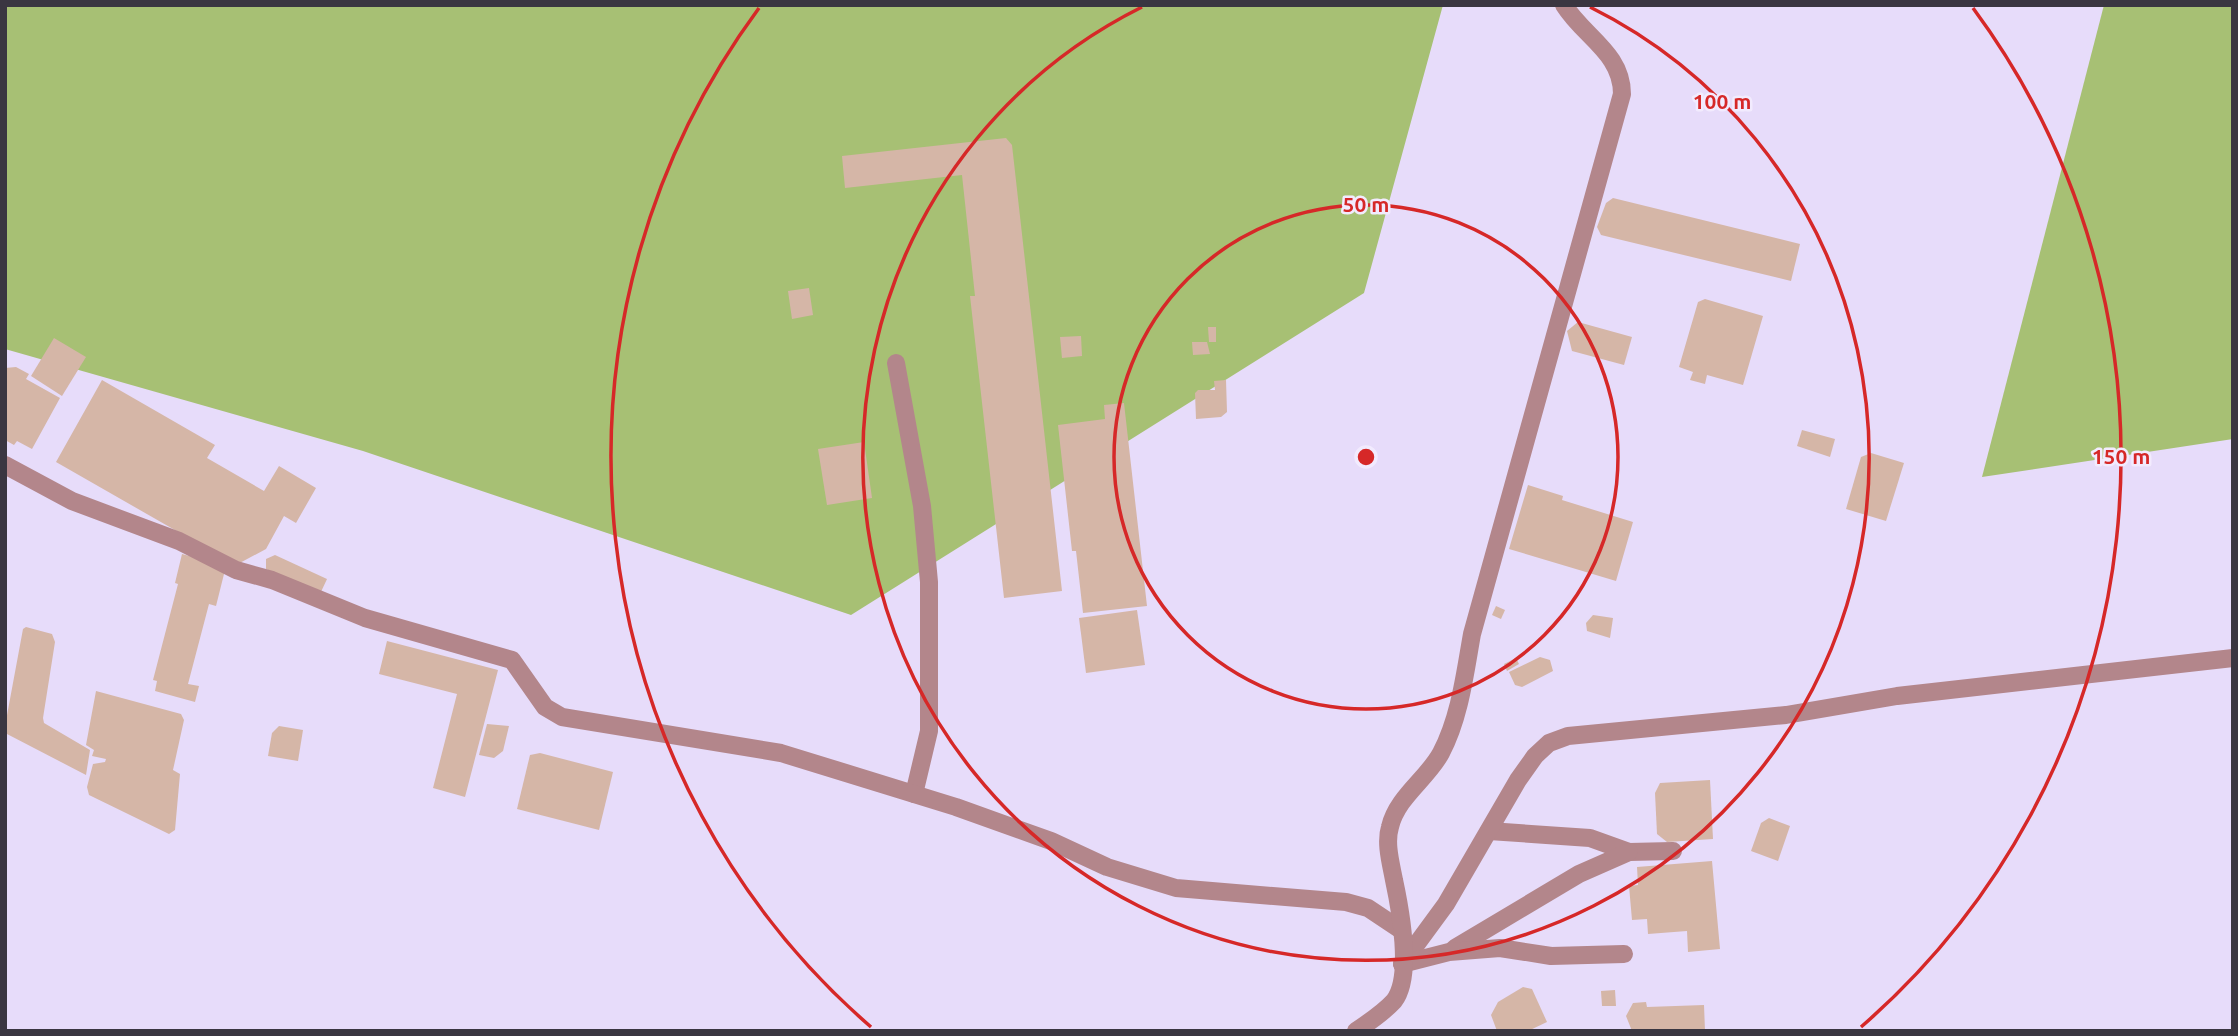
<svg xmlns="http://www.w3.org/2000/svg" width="2238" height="1036" viewBox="0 0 2238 1036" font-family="Ubuntu,sans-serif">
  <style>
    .green { fill: #a7c074 }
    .building { fill: #d5b6a7 }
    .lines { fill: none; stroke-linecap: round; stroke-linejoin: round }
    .minor { stroke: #b3868b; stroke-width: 18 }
    .ring { fill: none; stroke: #d62828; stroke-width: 3.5 }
    .centre { fill: #d62828; stroke: #f2ebfe; stroke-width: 3.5 }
    .ring-label { font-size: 21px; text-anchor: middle; font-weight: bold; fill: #d62828; stroke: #f2ebfe; stroke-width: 5; stroke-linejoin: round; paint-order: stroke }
  </style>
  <rect width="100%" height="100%" fill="#e7dcfa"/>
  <g class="green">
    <polygon points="5,5 1443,5 1364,293 851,615 363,451 5,349"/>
    <polygon points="2104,5 2233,5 2233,439 1982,477"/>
  </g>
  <g class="building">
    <polygon points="1006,138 1012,145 1062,591 1004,598 970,296 975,296 962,175 845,188 842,156"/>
    <polygon points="1613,198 1800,244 1791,281 1601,235 1597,227 1606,203"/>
    <polygon points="809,288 813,315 792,319 788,291"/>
    <polygon points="1705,299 1763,316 1743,385 1707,375 1705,384 1690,380 1693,372 1679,367 1698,302"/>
    <polygon points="1578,322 1632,337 1624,365 1572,351 1567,331"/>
    <polygon points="1208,327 1216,327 1216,342 1209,342"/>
    <polygon points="1081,336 1082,356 1062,358 1060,337"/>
    <polygon points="54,338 86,357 62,396 31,376"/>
    <polygon points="1192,342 1207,342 1210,354 1193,355"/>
    <polygon points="16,367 29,374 26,379 60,398 32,449 17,441 14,445 5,440 5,368"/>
    <polygon points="102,380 215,445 207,458 264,491 279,466 316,488 296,523 284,516 266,549 236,565 56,462"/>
    <polygon points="1226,380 1227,412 1221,417 1196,419 1195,393 1198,390 1215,390 1214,381"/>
    <polygon points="1124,403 1147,606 1083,613 1076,551 1072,551 1058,425 1105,419 1104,405"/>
    <polygon points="1802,430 1835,439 1830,457 1797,446"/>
    <polygon points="864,442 872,498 827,505 818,449"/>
    <polygon points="1871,453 1904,463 1886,521 1846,509 1861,457"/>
    <polygon points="1528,485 1563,496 1562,500 1633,522 1616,581 1509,549"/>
    <polygon points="182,554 226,566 216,606 209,604 188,684 199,686 195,702 155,691 157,681 153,680 178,584 175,583"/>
    <polygon points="275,555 327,579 320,594 266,569 266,559"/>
    <polygon points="1496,606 1505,610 1501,619 1492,615"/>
    <polygon points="1137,610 1145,665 1086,673 1079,618"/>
    <polygon points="1593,615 1613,618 1610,638 1587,631 1586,623"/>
    <polygon points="26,627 52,634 55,642 43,718 44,723 90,750 86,775 7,734 5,726 23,629"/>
    <polygon points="387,641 498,670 465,797 433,788 457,694 379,674"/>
    <polygon points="1540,657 1550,660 1553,671 1522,687 1515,685 1509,672"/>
    <polygon points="1516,658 1519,664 1507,671 1504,664"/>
    <polygon points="96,691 181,714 184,720 173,770 180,774 175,830 169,834 89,795 87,787 93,764 105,762 106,759 92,756 94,750 86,745"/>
    <polygon points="487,724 509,726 503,751 494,758 479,755"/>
    <polygon points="279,726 303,730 298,761 268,756 272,733"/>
    <polygon points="540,753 613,772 599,830 517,809 530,755"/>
    <polygon points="1710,780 1713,839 1667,842 1657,834 1655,793 1660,783"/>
    <polygon points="1769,818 1790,826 1778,861 1751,851 1761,823"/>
    <polygon points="1712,861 1720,949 1688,952 1687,931 1648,934 1647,919 1632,920 1629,886 1638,885 1637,867"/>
    <polygon points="1523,987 1532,989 1547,1022 1528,1031 1497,1031 1491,1015 1498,1002"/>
    <polygon points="1615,990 1616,1006 1602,1006 1601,991"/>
    <polygon points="1646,1002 1647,1007 1704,1005 1705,1031 1632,1031 1626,1016 1633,1003"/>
  </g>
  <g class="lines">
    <g class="minor">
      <polyline points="896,363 922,506 929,582 929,731 914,794"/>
      <polyline points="5,465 72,501 179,541 236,570 272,580 365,618 512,660 545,707 562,717 781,753 956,807 1051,841 1107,867 1176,888 1346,902 1368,908 1401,930"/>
      <polyline points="1489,831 1590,838 1629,852 1673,851"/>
      <polyline points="1455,948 1579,874 1629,852"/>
      <polyline points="1402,964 1446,904 1518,780 1535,756 1549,743 1568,736 1786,715 1897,696 2233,658"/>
      <polyline points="1402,964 1449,952 1500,948 1551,956 1624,954"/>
      <path d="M1356,1031C1368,1023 1384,1012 1394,1001C1413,977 1400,908 1394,880C1391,864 1385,843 1390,827C1397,797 1427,779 1441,753C1460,717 1465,673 1472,634L1622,94C1622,53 1584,37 1564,5"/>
    </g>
  </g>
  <g class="ring">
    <circle cx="1366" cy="457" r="252"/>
    <path d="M1590 7A503 503 0 1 1 1142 7"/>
    <path d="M871 1027A755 755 0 0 1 759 8M1973 8A755 755 0 0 1 1861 1027"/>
  </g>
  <circle cx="1366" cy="457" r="10" class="centre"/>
  <g class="ring-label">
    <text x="1722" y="109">100 m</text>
    <text x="1366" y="212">50 m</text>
    <text x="2121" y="464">150 m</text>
  </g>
  <rect width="2238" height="1036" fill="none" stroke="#3a3641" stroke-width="14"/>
</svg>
